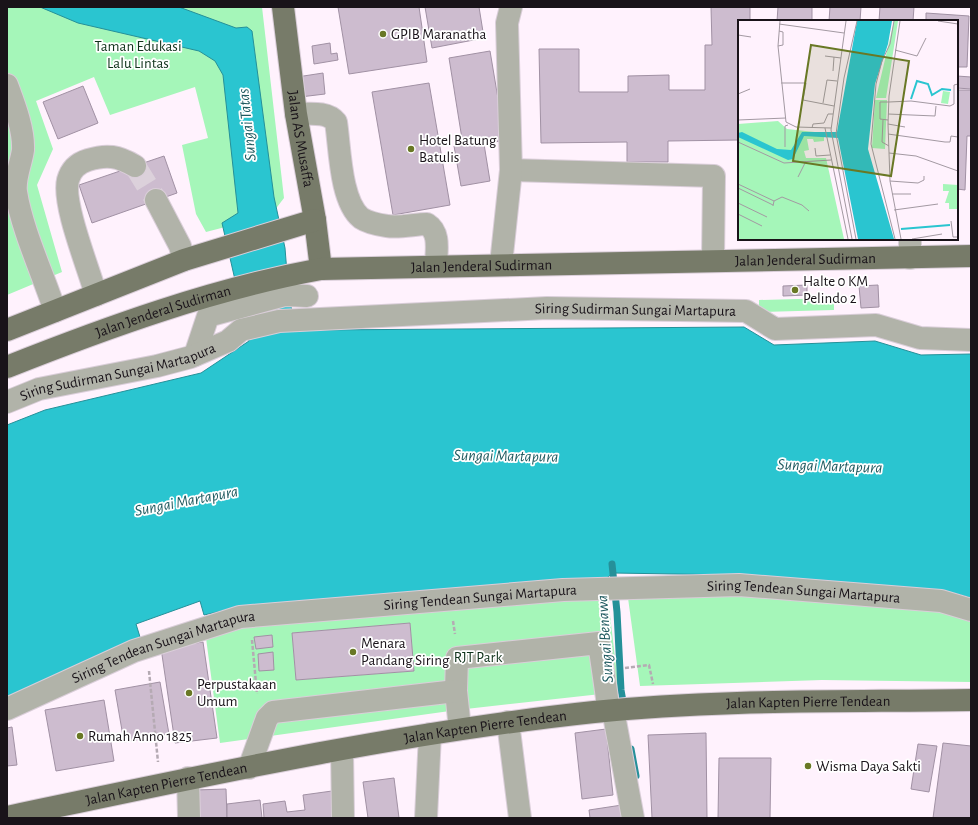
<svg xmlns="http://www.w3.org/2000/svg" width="978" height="825" viewBox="0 0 978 825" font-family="'Alegreya Sans',sans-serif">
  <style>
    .green { fill: #a5f6b9; fill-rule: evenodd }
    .water { fill: #2ac5d0; stroke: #259099 }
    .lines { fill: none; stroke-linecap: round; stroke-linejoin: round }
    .stream { stroke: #259099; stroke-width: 7 }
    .building { fill: #cdbccf; stroke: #a191a4 }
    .minor-tunnel { stroke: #dcd1db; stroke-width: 22; stroke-dasharray: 22 11; stroke-linecap: butt }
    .minor-casing { stroke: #daced9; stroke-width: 24 }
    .major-casing { stroke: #daced9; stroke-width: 24 }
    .path { stroke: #b5aab3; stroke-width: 2.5; stroke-dasharray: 4 2; stroke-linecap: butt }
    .minor { stroke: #b1b3a9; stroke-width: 22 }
    .major { stroke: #777b69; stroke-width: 22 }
    .poi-dot { fill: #697825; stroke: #fff; stroke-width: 1.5 }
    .labels { text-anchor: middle; stroke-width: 3.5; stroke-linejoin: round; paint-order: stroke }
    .poi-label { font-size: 15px; fill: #191319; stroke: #fff; text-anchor: start }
    .park-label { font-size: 15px; fill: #0f321a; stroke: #fff }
    .street-label { font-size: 15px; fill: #191319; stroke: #fff }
    .water-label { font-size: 16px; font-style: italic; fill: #205b60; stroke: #fff }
    .inset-river { fill: none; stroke: #2ac5d0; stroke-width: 2 }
    .inset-road { fill: none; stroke: #a399a2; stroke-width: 1 }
    .view { fill: #697825; fill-opacity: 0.15; stroke: #697825; stroke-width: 2 }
    .inset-edge { fill: none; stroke: #191319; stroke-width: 2 }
  </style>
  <rect width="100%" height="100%" fill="#fff2fd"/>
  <g class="green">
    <polygon points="7,7 262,7 284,198 271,215 206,232 196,214 182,145 208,138 195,87 110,115 94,77 36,101 53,149 37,185 62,272 7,295"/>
    <polygon points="834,298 834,310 759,312 759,300"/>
    <polygon points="716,593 942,611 971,618 971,682 822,680 640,686 628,598"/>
    <path d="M608,598L619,692L457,710L220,743L206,638L240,625L566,599ZM410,623L414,671L296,680L292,633Z"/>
  </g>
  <polygon class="water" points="40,7 179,7 236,28 247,27 252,31 274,197 285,248 289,298 296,328 317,330 744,327 774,345 875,341 921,355 971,354 971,598 941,590 738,575 613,573 604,580 240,607 204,615 200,601 136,624 140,637 7,698 7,425 45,410 201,373 249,341 222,223 238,213 223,75 215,61 199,51 78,23"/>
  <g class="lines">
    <g class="stream">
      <polyline points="612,564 617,612 621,690 624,707"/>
      <polyline points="631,749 636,776"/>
    </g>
  </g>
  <g class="building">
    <polygon points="338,7 419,7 427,62 349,74"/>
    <polygon points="425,7 479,7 484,38 432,48"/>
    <polygon points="711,7 750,7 750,21 739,21 739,140 668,141 668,162 627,162 627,142 541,143 539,49 579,49 579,92 628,92 628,76 669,75 669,90 705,90 705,45 712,45"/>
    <polygon points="778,7 812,7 812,21 777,21"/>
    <polygon points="830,7 861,7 860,21 829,21"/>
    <polygon points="880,7 914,7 913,21 879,21"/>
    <polygon points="926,13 969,16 967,67 957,67 957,21 926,21"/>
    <polygon points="330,43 331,54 337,53 338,60 314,64 312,46"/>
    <polygon points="490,51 505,140 484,144 490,181 461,186 454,146 463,145 449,58"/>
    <polygon points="323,73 325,94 300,97 297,77"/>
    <polygon points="957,76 971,77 971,89 957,88"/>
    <polygon points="429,83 450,205 393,215 372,92"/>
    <polygon points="83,86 98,123 58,139 43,102"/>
    <polygon points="957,90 971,90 971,136 967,136 965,190 957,189"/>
    <polygon points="164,156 177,193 92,223 79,185"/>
    <polygon points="807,285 807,295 783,296 783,286"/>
    <polygon points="878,285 879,307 861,308 859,286"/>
    <polygon points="410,623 414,671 296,680 292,633"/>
    <polygon points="272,635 273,647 256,649 254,637"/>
    <polygon points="203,642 217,738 175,743 161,648"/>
    <polygon points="273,652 274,670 259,671 258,654"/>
    <polygon points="160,682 169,734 124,742 115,690"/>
    <polygon points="104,700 114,761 56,771 45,710"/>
    <polygon points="12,727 17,765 7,766 7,728"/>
    <polygon points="606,729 613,795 582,799 575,733"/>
    <polygon points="706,733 707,818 652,818 648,735"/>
    <polygon points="943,743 971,746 971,818 933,818"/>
    <polygon points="918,744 937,746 929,792 911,789"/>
    <polygon points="719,758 771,758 770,818 718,818"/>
    <polygon points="394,778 399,818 368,818 363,782"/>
    <polygon points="226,789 227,818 196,818 196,790"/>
    <polygon points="332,791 336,818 264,818 263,804 285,801 287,812 305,810 303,795"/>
    <polygon points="260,800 262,818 227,818 227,804"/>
    <polygon points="622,805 624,818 590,818 589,810"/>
  </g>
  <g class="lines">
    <polyline class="minor-tunnel" points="135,166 156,200"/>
    <defs>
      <g id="minor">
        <path d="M7,85C14,104 24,129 23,150C21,164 14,179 16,192C22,230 43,274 55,311"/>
        <path d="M296,114C310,114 327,111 336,122C340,147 340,201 361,218C367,222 380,225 387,226C400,228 415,224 427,224C441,233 436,252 436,266"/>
        <polyline points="511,170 714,176 713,261"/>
        <polyline points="156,200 180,246 184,260"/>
        <polyline points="910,239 910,258"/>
        <polyline points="501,264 511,170 507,23 511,7"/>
        <path d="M96,295C89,269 62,204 68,180C71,169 78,163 88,160C107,154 118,156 135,166"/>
        <polyline points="195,355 208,316 285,295 307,296"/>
        <path id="s1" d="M7,402L39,389L157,366L191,357L228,341L241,330L279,321L547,308L746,311L775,329L876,325L920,338L971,340"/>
        <path id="s2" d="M7,709L134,651L240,617L563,590L739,585L941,601L971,610"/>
        <polyline points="613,710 633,818"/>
        <polyline points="508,722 520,818"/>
        <polyline points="460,729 456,691 457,658 599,643 607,698 607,711"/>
        <polyline points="342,750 343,818"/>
        <polyline points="249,768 267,718 273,712 456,691"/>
        <polyline points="188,778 189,818"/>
        <polyline points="426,818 430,734"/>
      </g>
      <g id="major">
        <path id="s3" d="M283,7L296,114L315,220L321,269"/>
        <polyline points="7,330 184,260 315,220"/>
        <path id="s4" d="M7,367C108,327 213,289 321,269L971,256"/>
        <path id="s5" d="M7,817C201,776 397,733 594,712C719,699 846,702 971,700"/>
      </g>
    </defs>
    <use href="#minor" class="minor-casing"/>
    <use href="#major" class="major-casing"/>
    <g class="path">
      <polyline points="453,621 455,634"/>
      <polyline points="252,640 257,694"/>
      <polyline points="625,668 649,665 653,684"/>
      <polyline points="149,671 158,762"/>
    </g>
    <use href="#minor" class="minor"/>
    <use href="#major" class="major"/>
  </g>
  <g class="poi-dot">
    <circle cx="383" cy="34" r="4"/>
    <circle cx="411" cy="149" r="4"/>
    <circle cx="795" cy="290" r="4"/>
    <circle cx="353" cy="652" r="4"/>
    <circle cx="189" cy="693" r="4"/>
    <circle cx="80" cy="736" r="4"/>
    <circle cx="808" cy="766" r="4"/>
  </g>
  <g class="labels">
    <g class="poi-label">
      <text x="391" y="39">GPIB Maranatha</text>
      <text x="419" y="145">Hotel Batung<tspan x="419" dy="17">Batulis</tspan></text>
      <text x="803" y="286">Halte 0 KM<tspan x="803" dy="17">Pelindo 2</tspan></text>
      <text x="361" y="648">Menara<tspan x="361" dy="17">Pandang Siring</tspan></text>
      <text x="197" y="689">Perpustakaan<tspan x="197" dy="17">Umum</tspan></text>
      <text x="88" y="741">Rumah Anno 1825</text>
      <text x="816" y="771">Wisma Daya Sakti</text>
    </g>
    <g class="park-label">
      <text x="138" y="51">Taman Edukasi<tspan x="138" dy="17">Lalu Lintas</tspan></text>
      <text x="478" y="662">RJT Park</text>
    </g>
    <g class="street-label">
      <text dy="5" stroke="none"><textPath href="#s3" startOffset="133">Jalan AS Musaffa</textPath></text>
      <text dy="5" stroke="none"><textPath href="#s4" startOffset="814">Jalan Jenderal Sudirman</textPath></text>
      <text dy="5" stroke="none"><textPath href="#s4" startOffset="490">Jalan Jenderal Sudirman</textPath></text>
      <text dy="5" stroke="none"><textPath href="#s1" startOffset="643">Siring Sudirman Sungai Martapura</textPath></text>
      <text dy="5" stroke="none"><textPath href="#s4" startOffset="166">Jalan Jenderal Sudirman</textPath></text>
      <text dy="5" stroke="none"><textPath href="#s1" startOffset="115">Siring Sudirman Sungai Martapura</textPath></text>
      <text dy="5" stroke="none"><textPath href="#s2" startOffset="816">Siring Tendean Sungai Martapura</textPath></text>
      <text dy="5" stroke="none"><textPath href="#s2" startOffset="492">Siring Tendean Sungai Martapura</textPath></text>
      <text dy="5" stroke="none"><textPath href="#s2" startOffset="169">Siring Tendean Sungai Martapura</textPath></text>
      <text dy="5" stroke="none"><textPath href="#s5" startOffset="811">Jalan Kapten Pierre Tendean</textPath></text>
      <text dy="5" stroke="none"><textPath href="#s5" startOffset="487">Jalan Kapten Pierre Tendean</textPath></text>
      <text dy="5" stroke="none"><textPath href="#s5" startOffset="163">Jalan Kapten Pierre Tendean</textPath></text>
    </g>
    <g class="water-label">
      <text transform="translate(246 125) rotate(-96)" y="6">Sungai Tatas</text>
      <text transform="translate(506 455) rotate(1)" y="6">Sungai Martapura</text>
      <text transform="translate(830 465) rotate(2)" y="6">Sungai Martapura</text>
      <text transform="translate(186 500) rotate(-11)" y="6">Sungai Martapura</text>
      <text transform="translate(604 639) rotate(-94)" y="6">Sungai Benawa</text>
    </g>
  </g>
  <g transform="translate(738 20)">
    <rect width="220" height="220" fill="#fff2fd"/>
    <path d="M156,1H160L148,78H138ZM205,71L212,72L210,84L203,83ZM137,80H149L147,129L134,128ZM40,101L49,109L86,113V121L76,122L75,119H69L71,130L66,131L68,138H88L106,219H0V104ZM205,164L220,165V189H211V183H207L211,171H205Z" fill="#a5f6b9"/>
    <path d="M119,1H154L150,24L137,64L130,129L156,219H120L100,118L66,116L55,139L50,140L0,117V113L4,112L39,129L53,130L64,112H99Z" fill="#2ac5d0"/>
    <path class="inset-river" d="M173,79L179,61L190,64L194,75L204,69L213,70M163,209L212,205"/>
    <path class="inset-road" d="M42,1L40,26L48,102L58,107L93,108M108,1L93,110L114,219M156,1L152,24L144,41L138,64L133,124L157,219M162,1L151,76L150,104L152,161L163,219M200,1L220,4M41,4L106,13M0,15L13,17M40,26L45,25V12L41,11M157,30L179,36L188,18M87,36L103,38M95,51L96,37M43,63H68L65,80L96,86M0,74L12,69M151,82L173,81L212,86L216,84V65L220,64M85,83L89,60L99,61M150,94L197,96L198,86M0,100L48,98M145,100L144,122L151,126M150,100L142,99V82H151M150,104L167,107M74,108L75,104L86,103L90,94H95M87,108L110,219M150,114L207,122H212L213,116L220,117M0,122L46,143L93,140M47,127V106L50,105M77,128L78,136L92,135M151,133L178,136L220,151M60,157L68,141M152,161L180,163L186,160V156M0,164L36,181L35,186M0,168L35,185M154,174H173M36,181L44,177L64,185L71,191M0,183L29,197M156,190L200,184M0,194L24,206M213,201L215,217H220M118,219L98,114L106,58L119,1M174,219L204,214"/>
    <path class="view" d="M73,25L171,41L153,156L55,141Z"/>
    <rect width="220" height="220" class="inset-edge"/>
  </g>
  <rect width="978" height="825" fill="none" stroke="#191319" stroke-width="16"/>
</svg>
